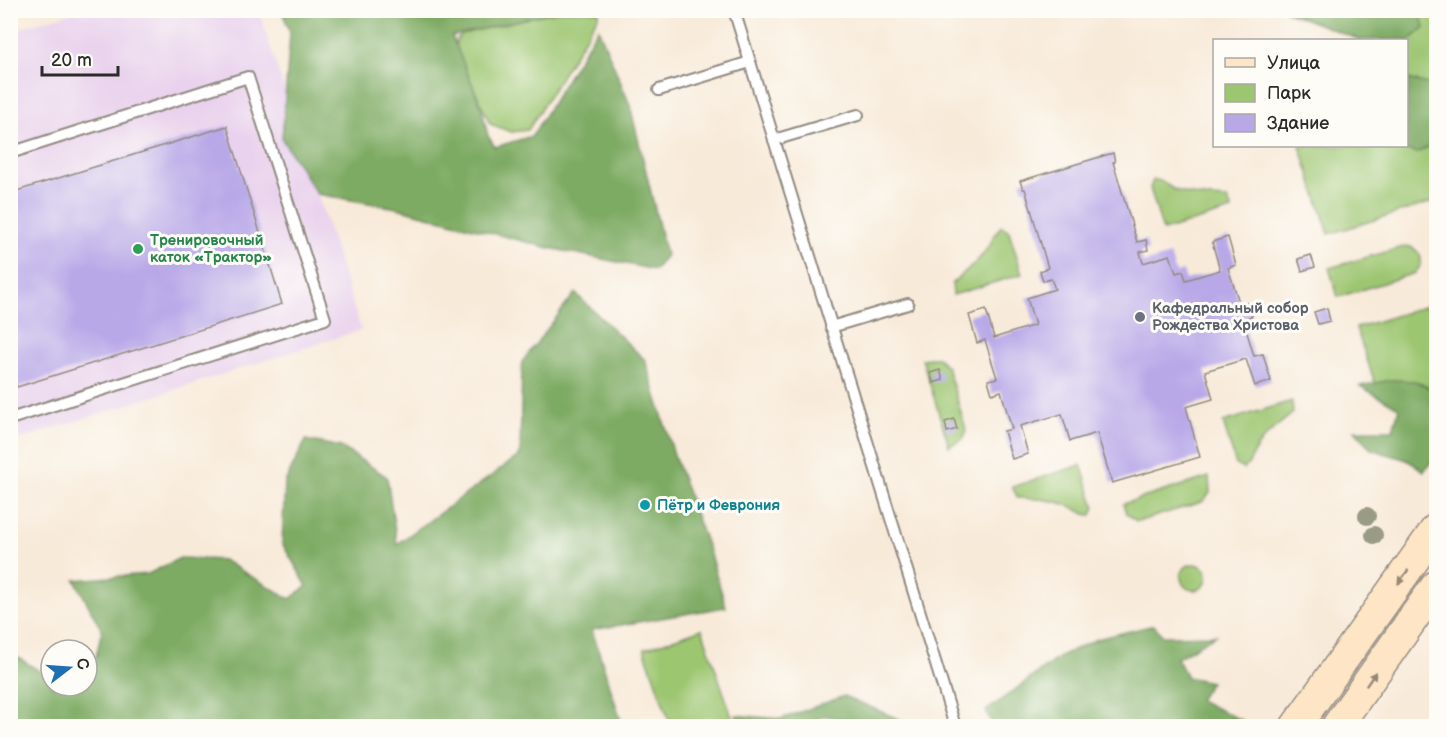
<svg xmlns="http://www.w3.org/2000/svg" width="1447" height="737" viewBox="0 0 1447 737" font-family="'Balsamiq Sans',sans-serif">
  <style>
    .built { fill: #e9d2ed }
    .green { fill: #9dc671; stroke: #64784e; stroke-width: 1.5 }
    .forest { fill: #7eab63; stroke: #546b47; stroke-width: 1.5 }
    .building { fill: #b8a8e8 }
    .lines { fill: none; stroke-linecap: round; stroke-linejoin: round }
    .service-casing { stroke: #928a82; stroke-width: 14 }
    .secondary-casing { stroke: #928a82; stroke-width: 33 }
    .service { stroke: #fff; stroke-width: 10 }
    .secondary { stroke: #fde5c5; stroke-width: 30 }
    .tree { fill: #9a9b85 }
    .oneway { fill: #948878 }
    .leisure-dot { fill: #2e9e5b; stroke: #fdfcf7; stroke-width: 2 }
    .worship-dot { fill: #6b7280; stroke: #fdfcf7; stroke-width: 2 }
    .culture-dot { fill: #0f9aa8; stroke: #fdfcf7; stroke-width: 2 }
    .labels { text-anchor: middle; stroke-width: 6; stroke-linejoin: round; paint-order: stroke }
    .leisure-label { font-size: 15px; font-weight: bold; fill: #27864d; stroke: #fdfcf7; text-anchor: start }
    .worship-label { font-size: 15px; font-weight: bold; fill: #5b616d; stroke: #fdfcf7; text-anchor: start }
    .culture-label { font-size: 15px; font-weight: bold; fill: #0d838f; stroke: #fdfcf7; text-anchor: start }
  </style>
  <rect width="100%" height="100%" fill="#fdfcf7"/>
  <filter id="ink" filterUnits="userSpaceOnUse"><feTurbulence type="fractalNoise" baseFrequency=".0167" numOctaves="2"/><feDisplacementMap in="SourceGraphic" scale="12" xChannelSelector="R" yChannelSelector="G"/><feConvolveMatrix kernelMatrix="1 2 1 2 8 2 1 2 1" color-interpolation-filters="sRGB"/></filter>
  <filter id="wash" filterUnits="userSpaceOnUse"><feTurbulence type="fractalNoise" baseFrequency=".008" numOctaves="4" result="noise"/><feDisplacementMap in="SourceGraphic" scale="24" xChannelSelector="R" yChannelSelector="G"/><feGaussianBlur stdDeviation="1.35" result="paint"/><feColorMatrix in="noise" values="0 0 0 0 0 0 0 0 0 0 0 0 0 0 0 0 0 1.4 0 .05"/><feComposite in="paint" operator="in"/></filter>
  <g filter="url(#wash)">
    <rect width="100%" height="100%" fill="#f8ead9"/>
    <polygon class="built" points="77,11 259,11 361,330 11,442 10,31"/>
    <g class="green">
      <path d="M558,11H599V15L528,130L511,132L490,124L456,48C455,41 457,38 462,34Z"/>
      <polygon points="1418,11 1436,11 1436,86 1407,79 1407,43 1425,27"/>
      <polygon points="1436,143 1436,201 1329,234 1300,146 1392,146 1417,152"/>
      <path d="M1153,180C1162,179 1167,186 1175,190C1193,197 1209,198 1227,199L1232,210L1163,231L1150,188Z"/>
      <path d="M1002,226L1009,231L1022,274L953,295L952,283C966,271 978,263 989,246C994,239 994,231 1002,226Z"/>
      <path d="M1407,246C1421,249 1426,262 1415,273L1338,297L1329,268Z"/>
      <path d="M1436,303V391C1412,380 1401,379 1375,383L1356,328Z"/>
      <polygon points="930,358 938,358 947,367 965,426 966,432 963,439 949,446 922,359"/>
      <path d="M1292,401L1293,413C1279,425 1267,433 1256,449C1251,456 1251,465 1243,469L1236,465L1223,422Z"/>
      <path d="M1081,465L1095,507L1092,515C1083,516 1078,509 1070,506C1051,499 1037,499 1018,498L1012,487Z"/>
      <polygon points="1209,477 1210,493 1202,502 1143,520 1136,521 1126,513 1123,504"/>
      <circle cx="1194" cy="577" r="13"/>
      <polygon points="702,629 735,726 671,726 644,649"/>
    </g>
    <g class="forest">
      <polygon points="282,11 558,11 452,36 481,106 488,136 495,147 532,136 598,28 630,105 666,255 655,270 549,248 397,208 317,194 282,139 290,33"/>
      <polygon points="1285,11 1418,11 1425,27 1407,43 1406,40 1360,40"/>
      <polygon points="1407,79 1436,86 1436,143 1417,153 1393,146 1406,146"/>
      <polygon points="575,293 645,360 676,461 708,548 726,607 592,630 621,721 626,726 11,726 11,653 44,674 51,673 51,686 87,686 87,670 93,669 102,631 75,580 148,574 180,558 223,560 290,599 307,586 282,543 285,482 306,440 341,447 387,477 397,544 520,455 522,362"/>
      <polygon points="1391,380 1415,381 1436,391 1436,456 1424,471 1407,460 1371,449 1355,430 1393,430 1399,408 1360,386"/>
      <polygon points="1154,625 1163,636 1216,635 1177,658 1187,677 1211,682 1199,700 1243,721 1239,726 993,726 986,711 1062,655 1097,639"/>
      <polygon points="844,696 915,726 879,726 877,724 825,716 802,726 740,726 736,715 781,719"/>
    </g>
    <g id="blocks">
      <g class="building">
        <polygon points="227,126 282,304 17,387 10,367 10,193"/>
        <polygon points="1113,153 1115,162 1113,162 1137,242 1146,240 1148,250 1140,252 1143,263 1170,255 1176,273 1183,271 1186,280 1220,270 1212,242 1228,237 1236,265 1228,268 1240,305 1248,303 1252,316 1243,319 1254,356 1263,354 1271,381 1255,386 1246,359 1205,371 1213,399 1186,407 1200,457 1112,483 1097,433 1070,441 1062,414 1020,426 1028,454 1012,459 1004,431 1012,429 1001,391 992,394 988,380 997,378 985,340 977,343 969,315 986,310 994,338 1035,325 1027,298 1055,289 1051,279 1043,281 1040,271 1048,268 1025,189 1023,189 1020,181"/>
        <polygon points="1311,255 1315,267 1302,271 1298,259"/>
        <polygon points="1327,308 1330,321 1318,324 1314,312"/>
        <polygon points="940,370 943,380 933,383 930,373"/>
        <polygon points="954,419 957,429 947,432 945,422"/>
      </g>
    </g>
  </g>
  <g filter="url(#ink)">
    <use href="#blocks" fill-opacity="0" stroke="#928a82" stroke-width="1.5"/>
    <g class="lines">
      <defs>
        <g id="service">
          <polyline points="734,10 955,726"/>
          <polyline points="659,90 750,62"/>
          <polyline points="774,140 858,115"/>
          <polyline points="10,153 248,77 325,319 10,419"/>
          <polyline points="831,327 908,304"/>
        </g>
        <g id="secondary">
          <polyline points="1296,726 1436,529"/>
          <polyline points="1337,726 1436,586"/>
        </g>
      </defs>
      <use href="#service" class="service-casing"/>
      <use href="#secondary" class="secondary-casing"/>
      <use href="#service" class="service"/>
      <use href="#secondary" class="secondary"/>
    </g>
    <g class="tree">
      <circle cx="1367" cy="516" r="9"/>
      <circle cx="1374" cy="535" r="9"/>
    </g>
    <defs><path id="oneway-solid" d="M-6-.8H1V-3.2L6.5 0L1 3.2V.8H-6Z" transform="scale(1.5)"/></defs>
    <g class="oneway">
      <use href="#oneway-solid" transform="translate(1403 577) rotate(126)"/>
      <use href="#oneway-solid" transform="translate(1371 679) rotate(-55)"/>
    </g>
  </g>
  <circle class="leisure-dot" cx="138" cy="249" r="6"/>
  <circle class="worship-dot" cx="1140" cy="317" r="6"/>
  <circle class="culture-dot" cx="645" cy="505" r="6"/>
  <g class="labels">
    <g class="leisure-label">
      <text x="150" y="245">Тренировочный<tspan x="150" dy="17">каток «Трактор»</tspan></text>
    </g>
    <g class="worship-label">
      <text x="1152" y="313">Кафедральный собор<tspan x="1152" dy="17">Рождества Христова</tspan></text>
    </g>
    <g class="culture-label">
      <text x="657" y="510">Пётр и Феврония</text>
    </g>
  </g>
  <rect width="1447" height="737" fill="none" stroke="#fdfcf7" stroke-width="36"/>
  <rect x="1213" y="39" width="195" height="108" fill="#fdfcf7" stroke="#a9a8a5" stroke-width="1.5"/>
  <rect x="1225" y="58" width="30" height="9" fill="#fde5c5" stroke="#a9a8a5" stroke-width="1.5"/>
  <text x="1267" y="69" font-size="18" fill="#2b2b2b">Улица</text>
  <rect x="1225" y="84" width="30" height="18" fill="#9dc671" stroke="#a9a8a5" stroke-width="1.5"/>
  <text x="1267" y="99" font-size="18" fill="#2b2b2b">Парк</text>
  <rect x="1225" y="114" width="30" height="18" fill="#b8a8e8" stroke="#a9a8a5" stroke-width="1.5"/>
  <text x="1267" y="129" font-size="18" fill="#2b2b2b">Здание</text>
  <g transform="translate(69 668) rotate(73)"><circle r="28" fill="#fdfcf7" stroke="#a9a8a5" stroke-width="1.5"/>
  <path d="M0-4.5L10 22L0 15L-10 22Z" fill="#1f6fb2"/>
  <text y="-9" font-size="16" font-weight="bold" text-anchor="middle" fill="#2b2b2b">С</text>
  </g>
  <path d="M42 66v9h76v-9" fill="none" stroke="#2b2b2b" stroke-width="3"/>
  <text x="51" y="66" font-size="18" fill="#2b2b2b" stroke="#fdfcf7" stroke-width="4.5" paint-order="stroke">20 m</text>
</svg>
